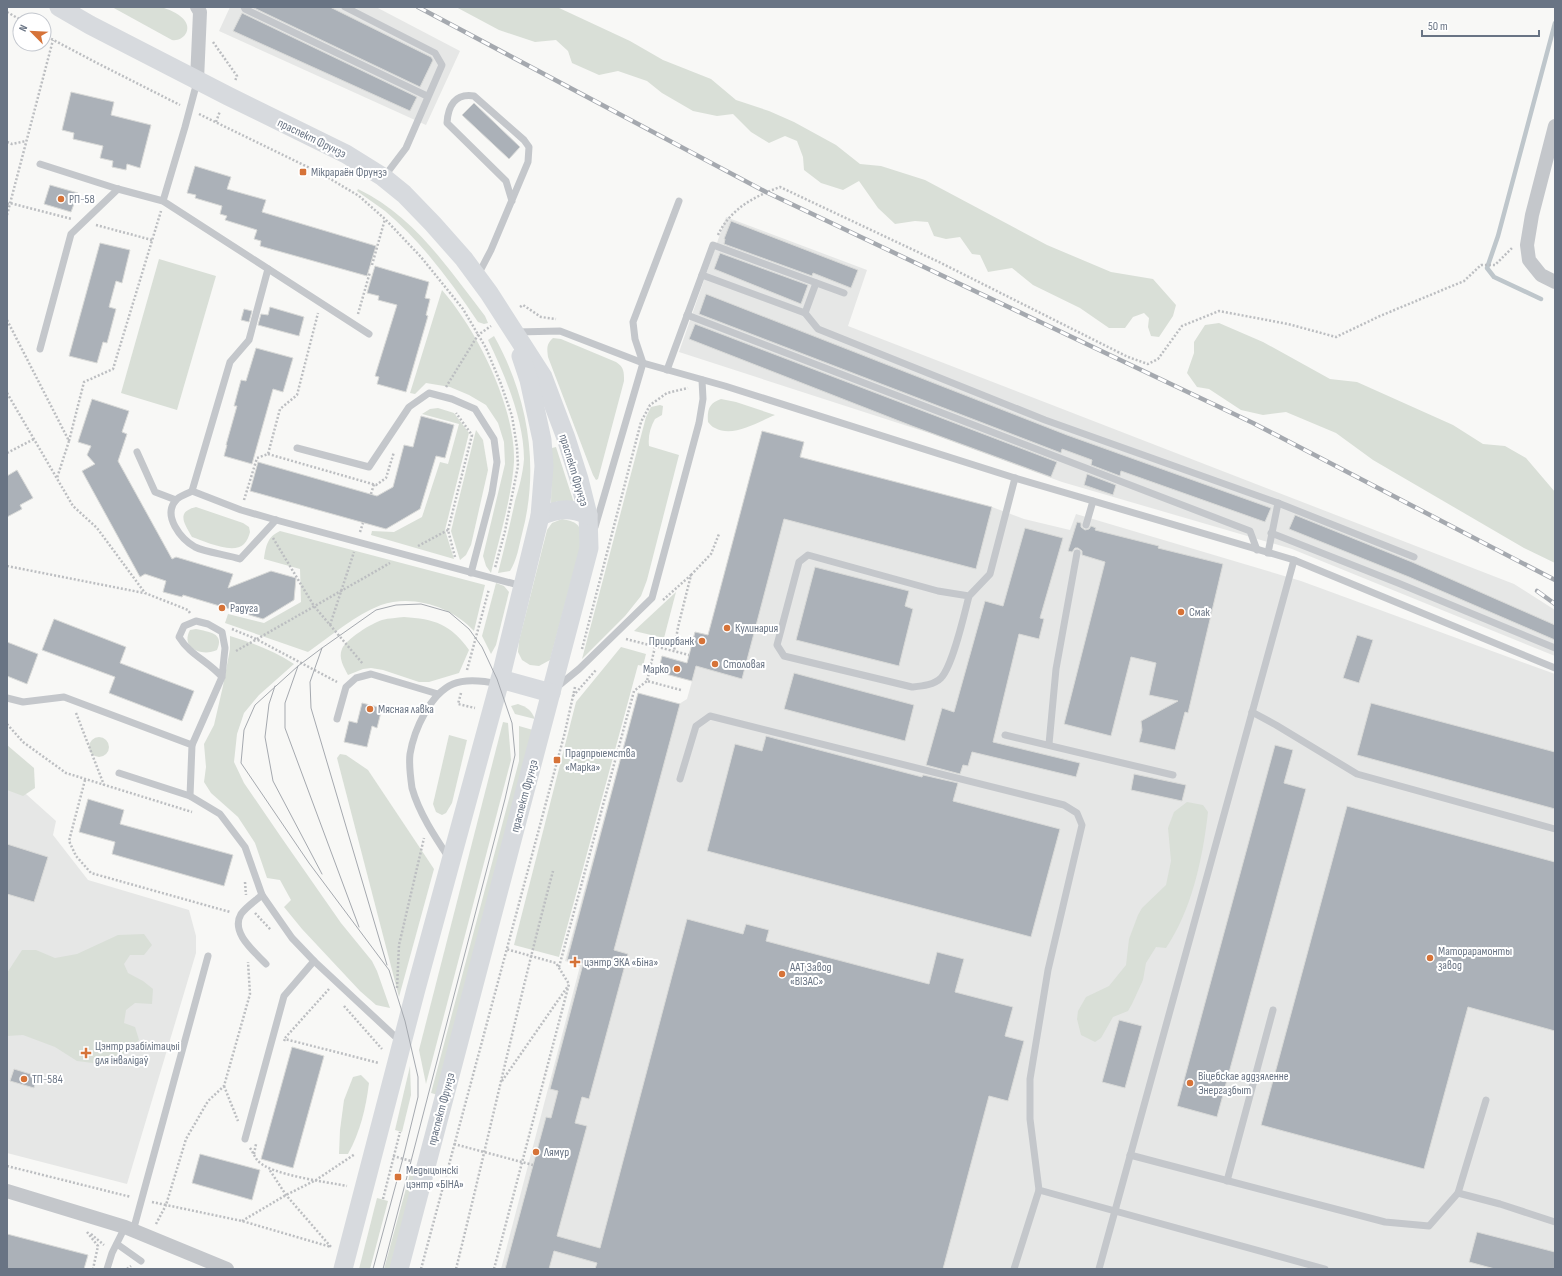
<svg xmlns="http://www.w3.org/2000/svg" width="1562" height="1276" viewBox="0 0 1562 1276" font-family="'Sofia Sans Condensed',sans-serif">
  <style>
    .built { fill: #e6e7e6 }
    .green { fill: #d9dfd7 }
    .lines { fill: none; stroke-linecap: round; stroke-linejoin: round }
    .stream { stroke: #bec6cb; stroke-width: 4.5 }
    .building { fill: #abb1b8; stroke: #d9dad8 }
    .path { stroke: #bcbec1; stroke-width: 2.5; stroke-dasharray: 2 2; stroke-linecap: butt }
    .lane { stroke: #c4c7cb; stroke-width: 7 }
    .street { stroke: #c4c7cb; stroke-width: 14 }
    .secondary { stroke: #d7dade; stroke-width: 19 }
    .tram { stroke: #a5a9af; stroke-width: 1 }
    .rail-casing { stroke: #a5a9af; stroke-width: 4.5 }
    .rail { stroke: #fff; stroke-width: 3; stroke-dasharray: 9; stroke-linecap: butt }
    .poi-dot { fill: #d67338; stroke: #fff; stroke-width: 1.5 }
    .labels { text-anchor: middle; stroke-width: 4; stroke-linejoin: round; paint-order: stroke }
    .street-label { font-size: 12px; fill: #697484; stroke: #fff }
    .poi-label { font-size: 12px; fill: #697484; stroke: #fff; text-anchor: start }
  </style>
  <rect width="100%" height="100%" fill="#f8f8f6"/>
  <g class="built">
    <polygon points="230,7 376,7 460,51 426,125 219,31"/>
    <polygon points="726,217 867,270 848,326 1514,584 1555,610 1555,656 1292,549 1062,482 929,433 679,352"/>
    <polygon points="762,431 804,442 801,457 992,507 1024,519 1070,530 1076,514 1301,581 1555,674 1555,1269 501,1269 580,966 565,961 638,693 679,704 687,699 696,667 687,664 695,632 708,635"/>
    <polygon points="7,777 56,821 53,835 88,880 189,910 196,936 196,953 127,1184 7,1153"/>
  </g>
  <g class="green">
    <path d="M112,7C122,7 157,5 164,8C171,10 181,15 185,21C192,31 182,42 172,40Z"/>
    <polygon points="456,7 557,7 630,41 663,60 711,79 736,100 769,111 794,122 836,145 860,164 881,166 925,180 1047,245 1111,272 1153,279 1176,305 1173,316 1159,337 1151,336 1148,327 1149,318 1144,313 1133,317 1125,328 1109,328 1080,308 1033,285 1012,268 988,272 980,255 972,254 960,237 946,239 934,236 928,222 915,221 895,224 878,208 859,181 843,190 821,183 804,170 803,157 797,141 785,136 769,143 751,132 733,114 717,116 693,111 662,93 647,81 618,71 599,75 572,63 568,51 556,40 535,42 499,30"/>
    <path d="M358,189C414,216 448,268 485,316L488,323L484,324L478,322C451,282 422,242 385,211C376,204 366,198 357,191Z"/>
    <polygon points="159,259 216,276 177,410 121,393"/>
    <path d="M442,290C477,330 516,408 514,462C512,496 499,539 491,573L486,566L483,556L505,464L504,442L498,423L486,405L469,395L450,387L426,383L415,394L410,393Z"/>
    <polygon points="1219,323 1263,342 1330,379 1357,382 1453,425 1483,444 1505,446 1526,458 1555,492 1555,563 1524,548 1373,460 1336,433 1286,412 1263,415 1241,410 1209,389 1197,387 1187,373 1194,353 1194,342 1205,325"/>
    <path d="M494,336C528,396 540,467 522,534C519,546 517,560 510,571L498,573C504,549 510,525 515,501C519,488 523,473 524,459C524,420 505,375 488,340Z"/>
    <path d="M553,338L561,339L616,362C624,367 624,372 624,381L598,479L596,480L593,475L548,357C547,349 546,344 553,338Z"/>
    <path d="M721,399L736,402L775,415C758,422 733,438 715,428C712,427 710,424 708,422C707,410 709,403 721,399Z"/>
    <path d="M660,405L663,406L662,415L655,419C650,428 648,436 649,446L679,455L647,580L641,596L625,616L582,659L646,417L651,407Z"/>
    <polygon points="438,408 454,413 469,433 445,530 454,559 371,535 372,531 394,532 422,517 440,462 448,464 459,424 422,414 430,409"/>
    <polygon points="476,430 483,440 488,470 471,545 466,555 460,560 451,531"/>
    <polygon points="556,447 574,503 558,501 551,504 552,448"/>
    <path d="M196,507L243,523L249,527L250,532C249,536 247,541 244,544C233,555 204,541 192,537C185,524 175,512 196,507Z"/>
    <path d="M562,519C576,522 579,523 583,537L550,660L539,666L530,665L522,660L518,652L519,641L547,530L552,523Z"/>
    <path d="M280,531L485,585L474,631C452,607 413,594 381,605C355,615 331,636 308,652L225,623L228,614L264,623L301,602L300,569L264,559C266,546 267,537 280,531Z"/>
    <polygon points="496,583 504,586 509,592 496,645 491,654 482,636"/>
    <polygon points="676,592 664,638 634,631"/>
    <path d="M404,617C434,619 451,624 469,650L459,673L429,682H419L383,670L371,668L363,669L348,675C344,667 338,658 342,649C346,639 372,623 382,620C389,618 397,618 404,617Z"/>
    <path d="M196,629C209,632 225,633 217,650C202,657 180,648 190,630Z"/>
    <path d="M230,636C253,643 274,651 294,664L259,695L244,713L237,734L234,762L244,783L281,837L341,923L372,961L377,971L390,1008L376,1005L360,991L302,929L284,907L291,900L280,880L267,878L255,843L238,817L211,793L204,782L206,767L204,744L214,725L223,686L230,649Z"/>
    <polygon points="621,647 646,654 643,666 638,665 559,957 514,945 576,702"/>
    <path d="M518,704C527,707 531,710 535,719L515,714L511,706Z"/>
    <polygon points="503,722 508,723 511,760 426,1084 419,1050"/>
    <polygon points="519,726 533,730 438,1095 431,1093 519,761"/>
    <polygon points="449,735 467,740 452,803 446,813 442,815 436,812 433,804"/>
    <circle cx="99" cy="747" r="10"/>
    <polygon points="7,745 34,768 35,788 23,796 7,790"/>
    <polygon points="340,754 346,755 368,770 434,869 399,997 337,758"/>
    <path d="M1187,802L1203,805L1208,812C1203,857 1192,910 1166,948L1156,947L1146,963L1143,980L1132,1004L1128,1011L1113,1017L1101,1038L1095,1042L1081,1035L1077,1019L1078,1011L1086,997L1109,986L1126,965L1129,939L1138,915L1142,908L1166,885L1171,861L1168,828L1174,812Z"/>
    <polygon points="144,934 152,945 144,955 130,955 124,964 128,973 143,981 153,989 152,1004 135,1003 126,1010 124,1023 135,1027 139,1040 119,1058 101,1064 77,1061 55,1047 23,1035 7,1036 7,973 22,950 36,950 55,958 77,954 118,935"/>
    <polygon points="410,1066 411,1095 402,1132 395,1130"/>
    <path d="M361,1075L369,1083C366,1108 360,1132 348,1154H339L340,1130L344,1100L353,1077Z"/>
    <polygon points="411,1170 416,1171 390,1269 384,1269"/>
    <polygon points="377,1198 388,1201 370,1269 359,1269"/>
  </g>
  <g class="lines">
    <polyline class="stream" points="1541,299 1494,277 1487,268 1498,236 1555,23"/>
  </g>
  <g class="building">
    <polygon points="252,7 330,7 431,57 433,60 420,87"/>
    <polygon points="242,13 417,97 410,111 233,31"/>
    <polygon points="71,92 114,102 111,115 151,125 140,168 127,164 126,170 112,167 113,161 100,158 103,146 73,139 74,133 62,130"/>
    <polygon points="474,103 520,147 509,159 462,115"/>
    <polygon points="195,166 231,177 227,189 266,200 262,212 376,246 367,276 260,246 261,241 254,239 257,230 225,220 227,216 220,214 222,206 195,198 196,195 187,193"/>
    <polygon points="50,185 78,193 71,212 44,204"/>
    <polygon points="731,221 858,270 851,288 813,273 812,276 724,244 725,239 724,239"/>
    <polygon points="100,243 130,250 122,283 116,281 109,307 116,309 107,343 103,342 97,363 69,356"/>
    <polygon points="720,253 808,285 801,304 714,269"/>
    <polygon points="375,266 429,282 425,298 430,299 426,315 428,316 406,392 377,384 379,377 375,376 397,305 378,300 379,296 367,293"/>
    <polygon points="706,294 1067,435 1271,508 1265,522 1121,471 1120,476 1091,465 1092,460 1062,449 1061,453 699,314"/>
    <polygon points="270,307 304,317 299,336 258,325 261,314 268,315"/>
    <polygon points="244,309 252,311 249,322 241,320"/>
    <polygon points="695,324 1057,462 1051,477 912,426 689,339"/>
    <polygon points="256,348 293,358 283,392 273,389 252,464 224,456 227,445 226,445 237,406 234,406 241,380 246,381"/>
    <polygon points="92,399 129,411 122,432 127,434 118,461 172,559 176,557 233,574 228,588 271,571 296,578 294,600 263,619 183,595 182,597 163,592 166,581 145,574 140,577 82,471 95,464 87,455 91,446 78,442"/>
    <polygon points="421,416 454,425 445,458 436,456 420,509 386,529 250,491 258,462 377,496 393,487 404,445 413,447"/>
    <polygon points="762,431 804,442 800,457 992,507 976,569 784,519 742,679 696,666 692,681 658,672 662,656 687,663 695,632 708,635"/>
    <polygon points="17,470 33,498 20,505 22,509 7,517 7,476"/>
    <polygon points="1087,474 1116,485 1113,495 1084,485"/>
    <polygon points="1295,515 1412,562 1555,625 1555,640 1409,577 1289,529"/>
    <polygon points="1077,522 1081,523 1081,527 1085,530 1089,529 1091,526 1096,528 1095,530 1159,546 1158,548 1223,564 1188,713 1185,712 1175,750 1139,742 1142,730 1141,721 1178,701 1149,695 1156,663 1131,657 1111,736 1064,724 1105,562 1082,555 1082,551 1078,548 1075,548 1072,552 1068,551"/>
    <polygon points="1025,528 1063,538 1040,618 1044,619 1039,639 1019,634 993,742 1080,763 1076,777 972,752 968,766 963,765 960,774 926,765 942,708 954,712 985,601 1003,606"/>
    <polygon points="815,567 909,591 905,606 913,609 899,666 796,640"/>
    <polygon points="54,619 126,647 120,663 194,691 182,721 109,693 115,677 42,650"/>
    <polygon points="1357,635 1373,640 1359,683 1343,678"/>
    <polygon points="7,642 38,654 27,684 7,676"/>
    <polygon points="794,673 914,705 905,741 784,709"/>
    <polygon points="638,693 680,704 614,950 628,954 589,1099 582,1097 575,1123 587,1126 557,1236 600,1248 687,919 743,934 746,924 769,930 766,941 929,984 937,952 964,959 955,992 1013,1007 1005,1036 1024,1041 1008,1101 989,1096 943,1269 595,1269 597,1263 554,1251 549,1269 505,1269 546,1117 551,1118 558,1091 550,1089 583,964 567,960"/>
    <polygon points="362,703 382,708 377,728 372,726 367,747 344,742 349,721 357,723"/>
    <polygon points="1371,703 1555,752 1555,809 1357,755"/>
    <polygon points="766,736 922,777 923,775 958,783 953,801 1060,829 1031,937 707,851 735,744 762,751"/>
    <polygon points="1275,745 1293,750 1284,783 1306,789 1217,1117 1177,1106"/>
    <polygon points="1134,774 1186,785 1182,801 1131,790"/>
    <polygon points="88,799 124,810 120,824 233,855 224,886 112,854 115,842 79,832"/>
    <polygon points="1347,806 1555,862 1555,1031 1468,1007 1424,1169 1261,1125"/>
    <polygon points="7,844 48,857 34,902 7,894"/>
    <polygon points="1119,1020 1142,1026 1125,1088 1102,1082"/>
    <polygon points="292,1047 324,1056 293,1168 261,1159"/>
    <polygon points="14,1069 37,1076 34,1088 10,1081"/>
    <polygon points="200,1154 260,1170 252,1200 192,1183"/>
    <polygon points="1477,1232 1555,1252 1555,1269 1495,1269 1469,1262"/>
    <polygon points="7,1234 88,1255 84,1269 7,1269"/>
  </g>
  <g class="lines">
    <g class="path">
      <polyline points="7,12 21,20"/>
      <polyline points="44,35 97,63 180,105"/>
      <polyline points="213,42 237,76 235,81"/>
      <polyline points="199,114 322,174 359,196 385,219 421,257 463,309 486,348 501,384 512,416 517,447 518,466 505,531 495,568"/>
      <polyline points="216,122 220,111"/>
      <polyline points="7,142 12,144 26,141"/>
      <polyline points="7,204 10,203 72,219"/>
      <polyline points="7,215 53,40"/>
      <polyline points="96,225 152,240"/>
      <path d="M718,235C730,209 755,196 780,187L939,262L1128,357L1148,364L1158,359L1182,326L1219,311L1288,324L1336,337L1380,316L1464,281L1481,265H1495L1513,247"/>
      <polyline points="372,265 385,219"/>
      <polyline points="520,307 523,305 541,317 556,319"/>
      <polyline points="358,314 370,272"/>
      <polyline points="7,320 69,441 57,478"/>
      <polyline points="446,387 478,335 491,326"/>
      <polyline points="7,393 73,506 97,528 145,593 188,610 190,613"/>
      <polyline points="69,441 84,382 113,369 161,211"/>
      <polyline points="7,453 34,439"/>
      <polyline points="268,454 376,485 386,478 394,452"/>
      <polyline points="371,494 374,484"/>
      <polyline points="244,500 257,458 268,454 280,409 297,395 318,313"/>
      <polyline points="360,532 363,523"/>
      <polyline points="273,538 314,606 363,664"/>
      <polyline points="418,546 448,530"/>
      <polyline points="455,557 448,530 472,435 456,413"/>
      <polyline points="7,566 144,593"/>
      <polyline points="691,575 711,554 719,534"/>
      <polyline points="663,600 691,575 678,627 674,651"/>
      <polyline points="330,625 354,552"/>
      <polyline points="232,629 256,639 337,682"/>
      <polyline points="626,639 689,655"/>
      <polyline points="655,647 647,681 681,690"/>
      <polyline points="582,649 641,422 650,405 667,393 688,388"/>
      <polyline points="236,651 390,563"/>
      <polyline points="467,670 489,589"/>
      <polyline points="461,693 458,704 475,708"/>
      <polyline points="573,696 596,670"/>
      <polyline points="76,713 104,785"/>
      <polyline points="7,724 23,742 66,773 192,812"/>
      <polyline points="85,780 69,841 76,856 91,873 230,912"/>
      <polyline points="245,882 246,895"/>
      <polyline points="255,913 271,930"/>
      <polyline points="559,967 634,691 647,681"/>
      <polyline points="397,988 399,945 424,838"/>
      <polyline points="344,1006 382,1049"/>
      <polyline points="285,1038 329,989"/>
      <polyline points="284,1041 285,1039 379,1063"/>
      <polyline points="502,1081 568,986"/>
      <polyline points="224,1086 238,1121"/>
      <polyline points="454,1144 533,1165"/>
      <path d="M250,1148C253,1152 255,1158 258,1161C271,1175 327,1182 347,1186"/>
      <polyline points="254,1154 256,1144"/>
      <polyline points="393,1156 411,1161"/>
      <polyline points="7,1166 131,1197"/>
      <polyline points="383,1199 400,1132"/>
      <polyline points="152,1202 166,1205 186,1139 208,1101 224,1086 250,994 248,962"/>
      <polyline points="242,1221 286,1195 316,1180 355,1154"/>
      <polyline points="156,1224 166,1205 242,1221 331,1247 286,1195 269,1169"/>
      <polyline points="87,1232 98,1246 93,1269"/>
      <polyline points="91,1234 104,1245"/>
      <polyline points="127,1269 131,1266"/>
      <polyline points="421,1269 565,732 575,687"/>
      <path d="M456,1269C489,1136 518,1003 553,871"/>
      <polyline points="494,1269 569,984 556,963 506,949"/>
    </g>
    <g class="lane">
      <polyline points="244,7 245,9 427,96"/>
      <polyline points="345,7 435,53 442,65 406,148 384,177"/>
      <polyline points="40,164 118,189 163,201 369,334"/>
      <polyline points="163,201 185,127 197,82"/>
      <path d="M268,269L249,340L230,362L192,491C187,494 179,496 176,500C162,516 181,539 195,547C205,552 228,555 240,559L276,520"/>
      <path d="M478,275L491,250L528,162L529,147L524,140L474,96C455,93 448,106 447,123L506,181L512,201"/>
      <polyline points="702,275 805,313 818,329 1045,420 1278,503 1414,557"/>
      <polyline points="805,313 816,283"/>
      <polyline points="687,315 1250,531 1257,550"/>
      <polyline points="517,332 560,331 643,363 725,386 1015,478 1294,560 1555,668"/>
      <polyline points="40,349 71,234 118,189"/>
      <polyline points="667,370 713,245 844,293"/>
      <polyline points="297,448 369,467 409,407 429,393 452,399 475,409 494,439 497,462 492,493 471,573"/>
      <polyline points="137,452 155,492 176,500"/>
      <polyline points="192,491 241,510 276,520 522,586"/>
      <polyline points="1086,525 1093,501"/>
      <polyline points="595,527 643,363 635,339 633,322 679,201"/>
      <polyline points="1271,533 1398,583 1555,648"/>
      <polyline points="1268,553 1278,503"/>
      <path d="M969,596C964,615 953,665 941,678C934,685 922,686 912,687L784,656L777,645L799,562L808,555L938,591L969,596L990,574L1015,478"/>
      <polyline points="557,687 579,669 652,598 699,423 703,399 702,380"/>
      <polyline points="7,698 23,702 64,697 192,745 190,796 220,814 245,847 262,895 292,938 314,961 401,1042"/>
      <polyline points="1252,712 1276,725 1357,774 1555,829"/>
      <polyline points="337,719 346,687 356,678 371,674 438,694"/>
      <polyline points="1005,735 1173,775"/>
      <polyline points="1049,744 1056,669 1077,553"/>
      <path d="M192,745L222,677L225,648L222,632L208,624L196,621L184,626L179,637C190,655 208,661 222,677"/>
      <polyline points="119,773 190,796"/>
      <polyline points="680,779 696,726 710,716 1064,805 1077,813 1082,825 1048,970 1030,1079 1030,1119 1039,1190 1325,1269"/>
      <path d="M449,858C435,837 419,813 412,788C411,781 409,762 410,754C414,730 430,694 453,684C467,678 485,681 499,684"/>
      <path d="M262,895C255,901 246,907 241,914C230,933 255,952 266,964"/>
      <polyline points="245,1139 284,996 314,961"/>
      <polyline points="1130,1155 1385,1222 1429,1226 1458,1193 1486,1100"/>
      <polyline points="1227,1181 1273,1010"/>
      <polyline points="1458,1193 1500,1204 1555,1222"/>
      <polyline points="133,1231 208,956"/>
      <polyline points="117,1244 141,1261"/>
      <polyline points="107,1269 112,1253 125,1227"/>
      <polyline points="1014,1269 1039,1190"/>
      <polyline points="1099,1269 1294,560"/>
    </g>
    <g class="street">
      <polyline points="197,80 200,12 197,7"/>
      <polyline points="1555,126 1532,215 1527,245 1529,260 1541,275 1555,282"/>
      <polyline points="7,1191 125,1227 227,1269"/>
    </g>
    <g class="secondary">
      <polyline points="59,7 90,25 228,96 346,154 383,177 404,194 433,224 464,259 489,293 543,377 566,438 579,479 588,515 589,548 399,1269"/>
      <path d="M540,516C559,509 568,507 588,515"/>
      <polyline points="500,679 551,693"/>
      <polyline points="343,1269 416,989 499,684 540,516 544,466 542,440 529,380 521,356"/>
    </g>
    <g class="tram">
      <polyline points="322,648 310,682 311,708 387,965"/>
      <polyline points="298,666 285,703 285,728 359,927"/>
      <polyline points="275,686 269,704 265,737 273,781 322,874"/>
      <polyline points="373,1269 403,1158 418,1097 418,1077 405,1021 389,970 309,863 241,763 244,730 255,705 298,666 322,648 376,610 396,605 421,604 449,612 469,629 482,647 497,679 512,723 515,755 505,799 383,1269"/>
    </g>
    <defs>
      <g id="rail">
        <polyline points="418,7 766,192 1253,423 1555,580"/>
        <polyline points="1537,591 1555,604"/>
      </g>
    </defs>
    <use href="#rail" class="rail-casing"/>
    <use href="#rail" class="rail"/>
  </g>
  <g class="poi-dot">
    <rect x="299" y="168" width="8" height="8" rx="2"/>
    <circle cx="61" cy="199" r="4"/>
    <circle cx="222" cy="608" r="4"/>
    <circle cx="1181" cy="612" r="4"/>
    <circle cx="727" cy="628" r="4"/>
    <circle cx="702" cy="641" r="4"/>
    <circle cx="715" cy="664" r="4"/>
    <circle cx="677" cy="669" r="4"/>
    <circle cx="370" cy="709" r="4"/>
    <rect x="553" y="756" width="8" height="8" rx="2"/>
    <circle cx="1430" cy="958" r="4"/>
    <path d="M573 956h4v4h4v4h-4v4h-4v-4h-4v-4h4z"/>
    <circle cx="782" cy="974" r="4"/>
    <path d="M84 1047h4v4h4v4h-4v4h-4v-4h-4v-4h4z"/>
    <circle cx="24" cy="1079" r="4"/>
    <circle cx="1190" cy="1083" r="4"/>
    <circle cx="536" cy="1152" r="4"/>
    <rect x="394" y="1173" width="8" height="8" rx="2"/>
  </g>
  <g class="labels">
    <g class="street-label">
      <text transform="translate(312 138) rotate(26)" y="4">праспект Фрунзэ</text>
      <text transform="translate(574 470) rotate(73)" y="4">праспект Фрунзэ</text>
      <text transform="translate(524 796) rotate(-75)" y="4">праспект Фрунзэ</text>
      <text transform="translate(441 1109) rotate(-75)" y="4">праспект Фрунзэ</text>
    </g>
    <g class="poi-label">
      <text x="311" y="176">Мікрараён Фрунзэ</text>
      <text x="69" y="203">РП-58</text>
      <text x="230" y="612">Радуга</text>
      <text x="1189" y="616">Смак</text>
      <text x="735" y="632">Кулинария</text>
      <text x="694" y="645" text-anchor="end">Приорбанк</text>
      <text x="723" y="668">Столовая</text>
      <text x="669" y="673" text-anchor="end">Марко</text>
      <text x="378" y="713">Мясная лавка</text>
      <text x="565" y="757">Прадпрыемства<tspan x="565" dy="14">«Марка»</tspan></text>
      <text x="1438" y="955">Маторарамонты<tspan x="1438" dy="14">завод</tspan></text>
      <text x="584" y="966">цэнтр ЭКА «Біна»</text>
      <text x="790" y="971">ААТ Завод<tspan x="790" dy="14">«ВІЗАС»</tspan></text>
      <text x="95" y="1050">Цэнтр рэабілітацыі<tspan x="95" dy="14">для інвалідаў</tspan></text>
      <text x="1198" y="1080">Віцебскае аддзяленне<tspan x="1198" dy="14">Энергазбыт</tspan></text>
      <text x="32" y="1083">ТП-584</text>
      <text x="544" y="1156">Лямур</text>
      <text x="406" y="1174">Медыцынскі<tspan x="406" dy="14">цэнтр «БІНА»</tspan></text>
    </g>
  </g>
  <rect width="1562" height="1276" fill="none" stroke="#697484" stroke-width="16"/>
  <g transform="translate(32 32) rotate(294)"><circle r="19" fill="#ffffff" stroke="#c3c7ce"/>
  <path d="M0-3L7 15L0 10L-7 15Z" fill="#d67338"/>
  <text y="-6" font-size="11" font-weight="bold" text-anchor="middle" fill="#697484">N</text>
  </g>
  <path d="M1422 30v6h117v-6" fill="none" stroke="#697484" stroke-width="2"/>
  <text x="1428" y="30" font-size="12" fill="#697484" stroke="#ffffff" stroke-width="3" paint-order="stroke">50 m</text>
</svg>
